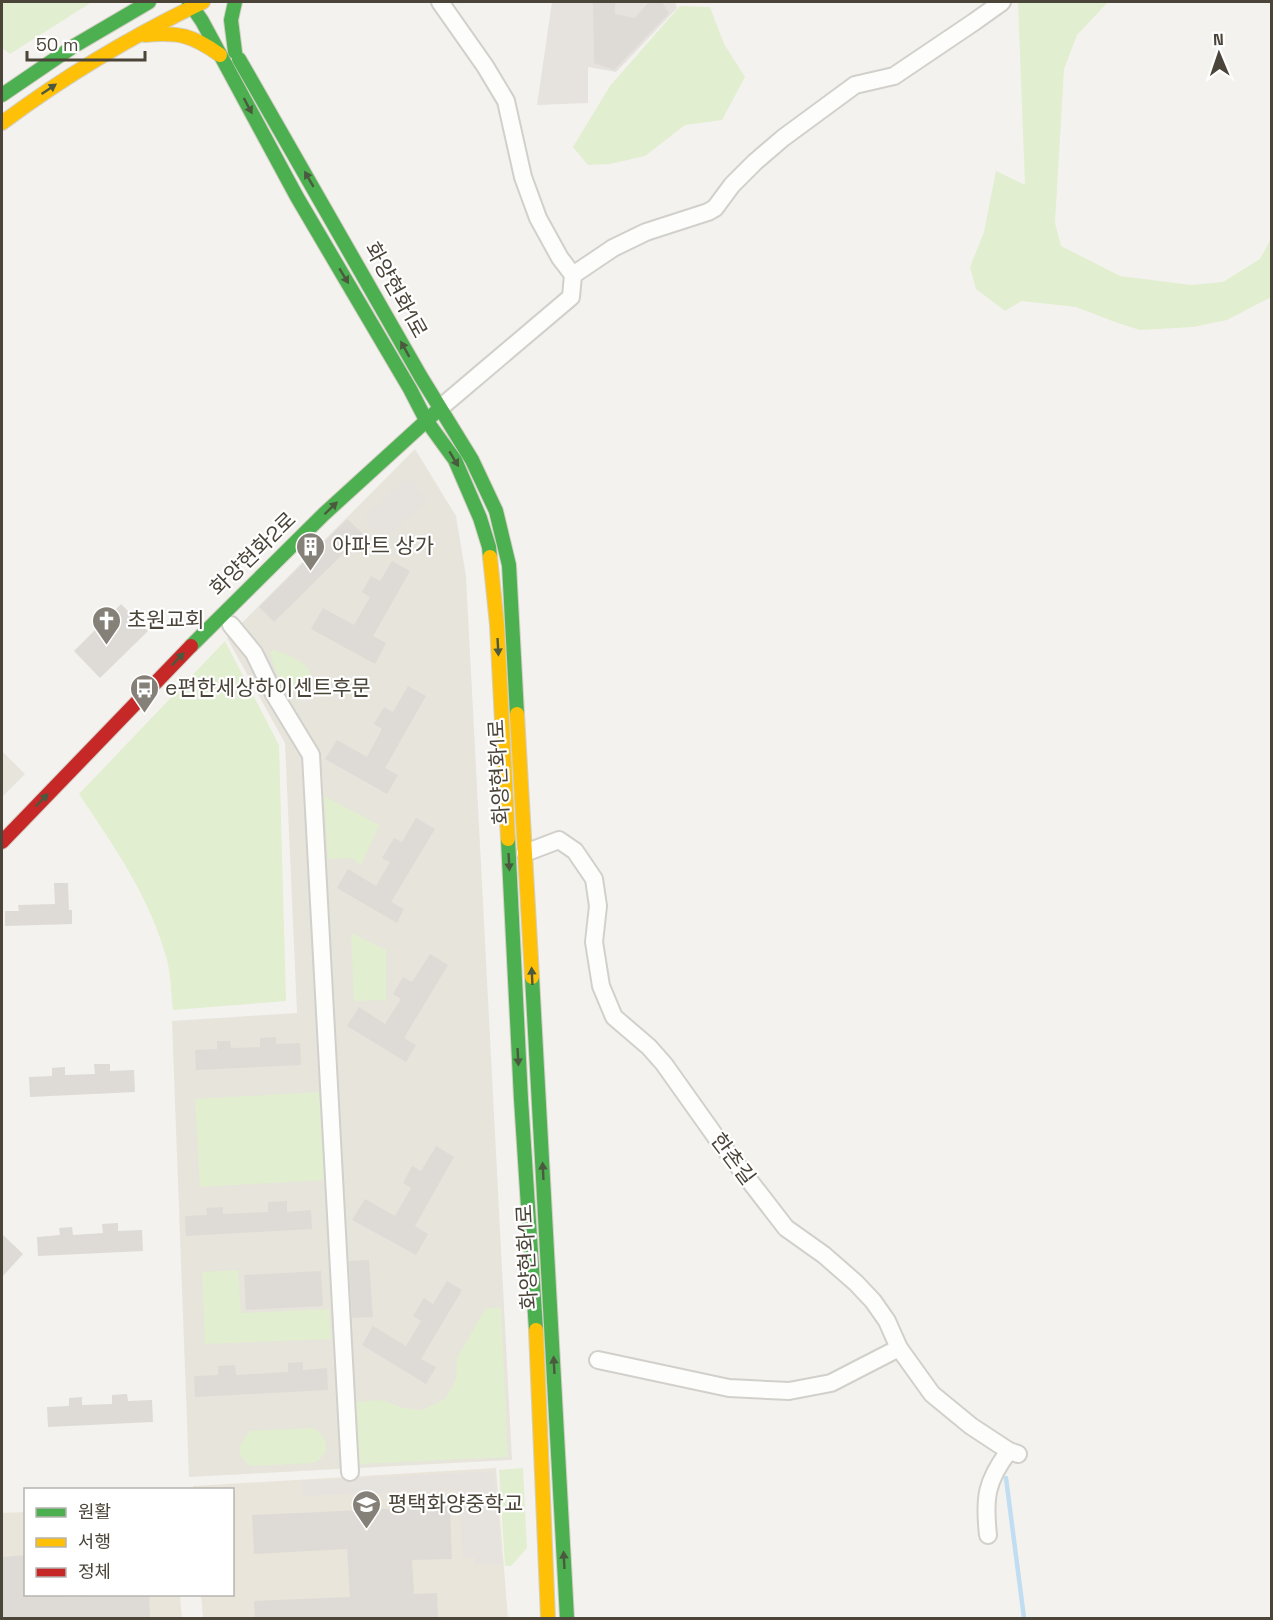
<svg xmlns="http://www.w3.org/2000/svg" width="1273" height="1620" viewBox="0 0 1273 1620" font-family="'Space Grotesk','Noto Sans KR',sans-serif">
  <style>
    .residential { fill: #e7e4dc }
    .education { fill: #eae5da }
    .green { fill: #e1eecf }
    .parking { fill: #e6e3df }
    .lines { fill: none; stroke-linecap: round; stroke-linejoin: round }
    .stream { stroke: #c0ddf1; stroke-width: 4.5 }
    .building { fill: #dedbd6 }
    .street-casing { stroke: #d2d0cb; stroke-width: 20 }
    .fast-casing { stroke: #d3cfc5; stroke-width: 16 }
    .slow-casing { stroke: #d3cfc5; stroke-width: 16 }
    .jam-casing { stroke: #d3cfc5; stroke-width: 16 }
    .street { stroke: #fdfdfc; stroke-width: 16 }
    .fast { stroke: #4caf50; stroke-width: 14 }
    .slow { stroke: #ffc107; stroke-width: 14 }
    .jam { stroke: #c62828; stroke-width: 14 }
    .oneway { fill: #4b593e }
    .labels { text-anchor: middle; stroke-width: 4.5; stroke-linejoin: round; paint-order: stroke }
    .street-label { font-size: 21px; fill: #4b4439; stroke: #fff }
    .poi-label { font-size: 21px; fill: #4b4439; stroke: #fff; text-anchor: start }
  </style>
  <rect width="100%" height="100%" fill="#f4f2ee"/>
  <g class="residential">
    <polygon points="415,449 456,516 466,576 512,1460 189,1477 172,1021 297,1013 285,743 227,638"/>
    <polygon points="2,751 25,774 2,797"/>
  </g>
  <g class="education">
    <polygon points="496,1468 508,1618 203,1618 201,1595 232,1594 232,1490 193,1489 193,1486"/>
    <polygon points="25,1512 26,1594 180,1595 182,1618 2,1618 2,1513"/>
  </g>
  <g class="green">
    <polygon points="2,2 92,2 10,54 2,48"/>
    <polygon points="1018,2 1108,2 1077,35 1064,69 1055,223 1061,246 1120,276 1191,285 1223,282 1260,259 1271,239 1271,297 1227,320 1193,327 1140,330 1115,322 1076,307 1021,301 1005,311 976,289 970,267 984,232 996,171 1025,185"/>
    <polygon points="680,6 710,7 724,44 745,77 722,120 685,125 645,156 610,164 588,165 573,147 610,86"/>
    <path d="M225,641L279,745L286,1001L173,1010C171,994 171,976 167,960C150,897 115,848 79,794Z"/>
    <path d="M273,650C285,654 303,659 309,671C319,688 293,696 280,680C275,672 273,661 270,653Z"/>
    <polygon points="324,796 379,825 361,865 351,858 328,859"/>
    <polygon points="351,933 386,950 386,1000 354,1001"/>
    <polygon points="319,1092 324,1180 200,1187 195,1099"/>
    <polygon points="238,1270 241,1313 329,1309 331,1339 205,1344 202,1272"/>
    <polygon points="501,1307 508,1457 359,1464 355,1402 382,1400 404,1408 423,1410 446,1398 456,1379 457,1358 485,1309"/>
    <path d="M313,1428C330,1437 331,1455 313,1463L251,1466C235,1455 237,1443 251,1431Z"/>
    <polygon points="523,1468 527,1548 511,1566 505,1566 499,1470"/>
  </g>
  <g class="parking">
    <polygon points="552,2 675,2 677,8 616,72 588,67 588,103 537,105"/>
    <polygon points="408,477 428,499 384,539 364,518"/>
    <polygon points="494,1471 502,1564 475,1565 475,1558 462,1558 459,1503 457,1490 303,1496 302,1481"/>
  </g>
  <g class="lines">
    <polyline class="stream" points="1006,1478 1024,1618"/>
  </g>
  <g class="building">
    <polygon points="593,2 615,2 615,14 635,18 649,2 662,2 669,13 614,70 594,63"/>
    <polygon points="347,519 363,534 274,622 259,607"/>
    <polygon points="392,561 410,571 373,636 386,643 375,664 311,629 323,608 354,625 370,597 362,592 371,576 380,581"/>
    <polygon points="121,604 148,631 100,678 74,651"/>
    <polygon points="408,686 426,696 385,768 398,775 387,794 325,759 337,740 367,757 382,729 374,724 384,707 393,712"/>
    <polygon points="416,818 435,829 391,902 404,909 397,923 337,888 348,869 376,886 390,862 382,858 394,838 402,842"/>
    <polygon points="54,883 68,883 69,910 72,910 72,924 5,926 5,911 19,911 18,905 55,904"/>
    <polygon points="430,954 448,965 404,1038 416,1045 406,1062 347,1026 359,1007 385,1024 401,999 393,994 403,977 412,982"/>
    <polygon points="276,1037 276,1044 300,1043 301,1065 196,1070 195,1050 217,1049 217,1041 230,1041 231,1048 260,1047 260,1038"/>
    <polygon points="94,1064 110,1064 110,1071 134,1070 135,1092 30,1097 29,1077 52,1076 52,1068 65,1067 65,1075 95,1074"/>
    <polygon points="436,1146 454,1157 415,1226 428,1234 416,1255 352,1220 365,1199 395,1216 411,1188 403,1183 412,1166 421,1171"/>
    <polygon points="287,1201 287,1212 311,1210 312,1229 186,1236 185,1216 207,1215 206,1208 223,1207 223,1214 268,1212 268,1202"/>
    <polygon points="118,1223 118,1231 142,1230 143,1251 38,1256 37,1237 60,1235 59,1228 72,1227 73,1235 103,1233 102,1224"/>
    <polygon points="2,1234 23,1254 2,1277"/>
    <polygon points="369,1260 373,1317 352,1318 349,1261"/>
    <polygon points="321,1271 323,1306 246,1310 244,1275"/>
    <polygon points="447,1281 462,1290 421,1359 436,1367 426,1384 362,1345 373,1326 406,1346 421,1321 413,1316 424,1298 433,1304"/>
    <polygon points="303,1362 303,1370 327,1368 328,1390 195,1397 194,1376 218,1375 218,1366 235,1365 236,1375 288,1372 288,1363"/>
    <polygon points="127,1394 128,1401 152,1400 153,1422 48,1427 47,1407 69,1406 69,1398 82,1397 82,1405 112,1404 112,1395"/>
    <polygon points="450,1506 452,1559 412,1560 414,1594 437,1593 438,1618 255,1618 254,1601 350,1597 347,1549 254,1554 252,1515"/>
    <polygon points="26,1555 26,1594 66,1594 66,1597 149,1594 150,1618 2,1617 2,1557"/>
  </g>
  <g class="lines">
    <defs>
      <g id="street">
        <polyline points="440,2 485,66 506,101 523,177 538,218 560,258 573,275 571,297 440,408"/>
        <polyline points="573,275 613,248 646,232 708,212 715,208 732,185 755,162 783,138 855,85 894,76 974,22 1002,2"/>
        <polyline points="231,625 254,653 274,694 311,755 350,1472"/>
        <polyline points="525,853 559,840 575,851 594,879 598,906 594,942 601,986 614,1017 649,1047 664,1064 718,1140 786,1228 824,1255 856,1283 873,1301 887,1321 899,1348 932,1394 971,1426 1009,1451 1018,1454"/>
        <polyline points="598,1360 729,1388 789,1391 831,1383 899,1348"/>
        <path d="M988,1535C984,1498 986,1481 1009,1451"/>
      </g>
      <g id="fast">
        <polyline points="189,2 202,21 297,197 410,389 426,420 455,460 480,518 489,547 490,557"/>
        <polyline points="235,2 231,20 235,52"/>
        <polyline points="239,59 421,377 472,460 496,511 509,565 517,714"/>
        <polyline points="2,95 74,46 149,2"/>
        <polyline points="191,646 324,514 437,411"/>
        <polyline points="508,839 521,1099 536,1330"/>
        <polyline points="532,977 567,1618"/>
      </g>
      <g id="slow">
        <path d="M145,35C179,32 192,35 220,55"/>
        <path d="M2,123C65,76 132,36 203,2"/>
        <polyline points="490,557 497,625 508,839"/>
        <polyline points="517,714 532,977"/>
        <polyline points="536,1330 548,1618"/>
      </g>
      <polyline id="jam" points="2,842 191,646"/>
    </defs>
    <use href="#street" class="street-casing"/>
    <use href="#fast" class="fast-casing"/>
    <use href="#slow" class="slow-casing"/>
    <use href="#jam" class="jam-casing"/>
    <use href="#street" class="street"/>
    <use href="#fast" class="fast"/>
    <use href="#slow" class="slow"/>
    <use href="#jam" class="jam"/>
  </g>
  <defs><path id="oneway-solid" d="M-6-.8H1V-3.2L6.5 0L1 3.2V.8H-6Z" transform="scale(1.5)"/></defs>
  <g class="oneway">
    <use href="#oneway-solid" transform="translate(49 89) rotate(-34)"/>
    <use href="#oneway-solid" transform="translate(248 106) rotate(62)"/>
    <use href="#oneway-solid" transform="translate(309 179) rotate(-120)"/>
    <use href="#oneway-solid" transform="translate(344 276) rotate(59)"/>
    <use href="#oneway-solid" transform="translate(405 349) rotate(-119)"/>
    <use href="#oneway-solid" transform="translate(454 459) rotate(59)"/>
    <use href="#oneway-solid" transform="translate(331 508) rotate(-44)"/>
    <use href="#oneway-solid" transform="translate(498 647) rotate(87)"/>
    <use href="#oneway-solid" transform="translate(178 659) rotate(-46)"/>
    <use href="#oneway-solid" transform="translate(42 800) rotate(-46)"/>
    <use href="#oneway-solid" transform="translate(509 862) rotate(87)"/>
    <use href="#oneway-solid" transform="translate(532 976) rotate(-93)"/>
    <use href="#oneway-solid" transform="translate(518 1057) rotate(87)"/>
    <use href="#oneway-solid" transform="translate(543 1171) rotate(-93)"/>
    <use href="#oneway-solid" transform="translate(554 1365) rotate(-93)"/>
    <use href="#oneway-solid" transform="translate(564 1560) rotate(-93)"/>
  </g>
  <defs>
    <symbol id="building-pin" viewBox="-11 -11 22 30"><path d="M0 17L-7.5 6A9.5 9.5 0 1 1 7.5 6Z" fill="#868178" stroke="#fff"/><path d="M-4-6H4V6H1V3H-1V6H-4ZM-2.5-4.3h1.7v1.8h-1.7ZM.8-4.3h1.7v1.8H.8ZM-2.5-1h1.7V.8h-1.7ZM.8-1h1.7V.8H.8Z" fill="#fff"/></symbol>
    <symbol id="church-pin" viewBox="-11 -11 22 30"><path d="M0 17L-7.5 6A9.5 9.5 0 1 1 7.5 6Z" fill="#868178" stroke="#fff"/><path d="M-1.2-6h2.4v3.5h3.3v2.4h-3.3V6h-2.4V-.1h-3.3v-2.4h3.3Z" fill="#fff"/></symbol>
    <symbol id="bus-pin" viewBox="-11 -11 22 30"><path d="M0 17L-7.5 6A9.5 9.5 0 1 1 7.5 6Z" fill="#868178" stroke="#fff"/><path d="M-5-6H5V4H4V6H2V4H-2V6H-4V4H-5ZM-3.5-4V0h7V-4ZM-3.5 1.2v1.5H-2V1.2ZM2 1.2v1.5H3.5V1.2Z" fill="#fff"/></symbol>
    <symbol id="school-pin" viewBox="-11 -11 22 30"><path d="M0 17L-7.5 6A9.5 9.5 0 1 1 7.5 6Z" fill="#868178" stroke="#fff"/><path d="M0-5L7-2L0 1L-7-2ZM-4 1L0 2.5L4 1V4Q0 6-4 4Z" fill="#fff"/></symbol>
  </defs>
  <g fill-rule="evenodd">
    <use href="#building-pin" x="294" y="530" width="33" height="45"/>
    <use href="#church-pin" x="90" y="604" width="33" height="45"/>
    <use href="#bus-pin" x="128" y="672" width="33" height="45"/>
    <use href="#school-pin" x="350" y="1488" width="33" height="45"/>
  </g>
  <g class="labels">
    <g class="street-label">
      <text transform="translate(396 290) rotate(61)" y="7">화양현화1로</text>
      <text transform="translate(253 554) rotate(-44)" y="7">화양현화2로</text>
      <text transform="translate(499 772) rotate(-93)" y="7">화양현화1로</text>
      <text transform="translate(733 1159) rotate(53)" y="7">한촌길</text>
      <text transform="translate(527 1257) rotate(-93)" y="7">화양현화1로</text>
    </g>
    <g class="poi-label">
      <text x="332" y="553">아파트 상가</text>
      <text x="127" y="627">초원교회</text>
      <text x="165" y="695">e편한세상하이센트후문</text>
      <text x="388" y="1511">평택화양중학교</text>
    </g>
  </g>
  <rect width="1273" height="1620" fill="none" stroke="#4b4439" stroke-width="6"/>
  <rect x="24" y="1488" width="210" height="108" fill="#ffffff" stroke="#b7b4b0" stroke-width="1.5"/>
  <rect x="36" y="1508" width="30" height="9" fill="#4caf50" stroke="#b7b4b0" stroke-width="1.5"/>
  <text x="78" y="1518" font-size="18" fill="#4b4439">원활</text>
  <rect x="36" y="1538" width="30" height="9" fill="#ffc107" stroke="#b7b4b0" stroke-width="1.5"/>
  <text x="78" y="1548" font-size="18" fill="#4b4439">서행</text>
  <rect x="36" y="1568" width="30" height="9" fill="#c62828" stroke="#b7b4b0" stroke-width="1.5"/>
  <text x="78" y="1578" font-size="18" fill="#4b4439">정체</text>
  <g transform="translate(1219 54) rotate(358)" stroke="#ffffff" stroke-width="4.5" paint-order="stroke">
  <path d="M0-4.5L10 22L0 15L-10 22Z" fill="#4b4439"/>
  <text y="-9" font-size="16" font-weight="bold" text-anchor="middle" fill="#4b4439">N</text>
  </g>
  <path d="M27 51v9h118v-9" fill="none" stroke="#4b4439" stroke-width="3"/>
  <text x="36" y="51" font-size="18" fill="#4b4439" stroke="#ffffff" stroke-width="4.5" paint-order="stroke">50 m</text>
</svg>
